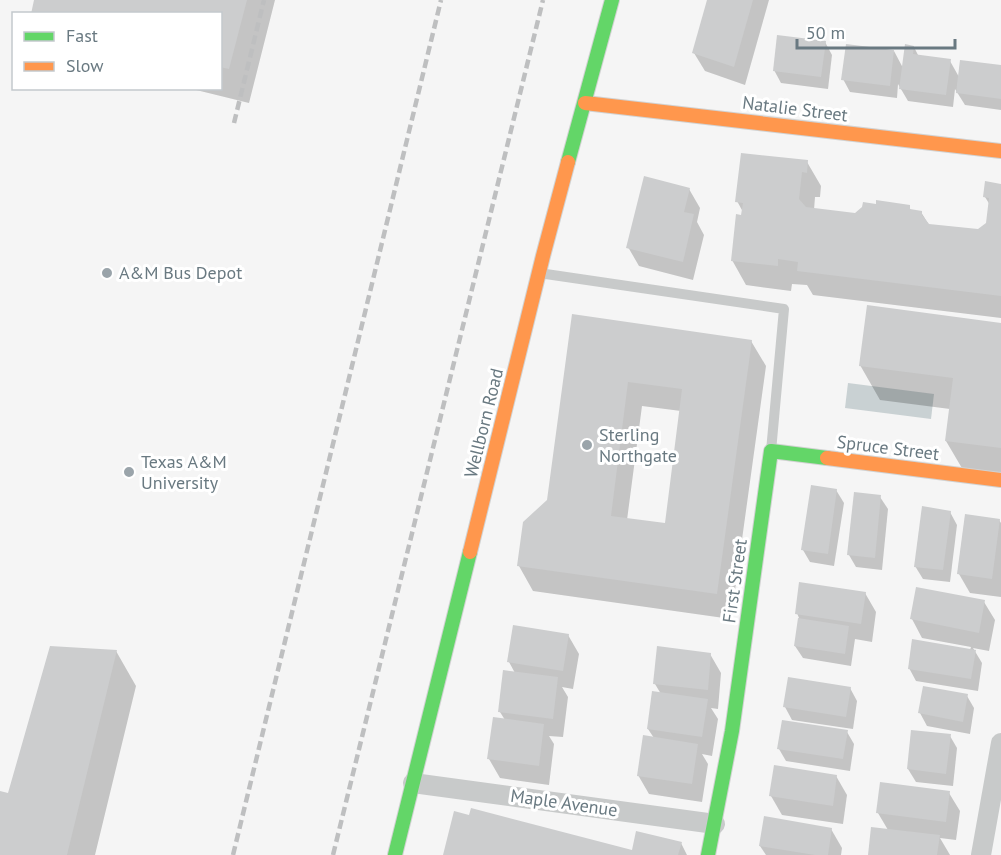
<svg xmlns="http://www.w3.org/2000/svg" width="1001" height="855" viewBox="0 0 1001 855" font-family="'PT Sans',sans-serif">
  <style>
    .water { fill: #c9d1d3 }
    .shadow { fill: #0003; fill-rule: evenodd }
    .building { fill: #cccdce; fill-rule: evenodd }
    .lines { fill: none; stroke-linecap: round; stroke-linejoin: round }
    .fast-casing { stroke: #d1d2d2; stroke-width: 16 }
    .slow-casing { stroke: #d1d2d2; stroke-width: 16 }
    .lane { stroke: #c8caca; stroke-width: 10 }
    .street { stroke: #c8caca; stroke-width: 20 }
    .fast { stroke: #63d668; stroke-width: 14 }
    .slow { stroke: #ff974d; stroke-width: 14 }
    .rail { stroke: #bebfc0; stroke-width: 4.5; stroke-dasharray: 9 4.5; stroke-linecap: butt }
    .poi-dot { fill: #9aa4aa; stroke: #fff; stroke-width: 2 }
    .labels { text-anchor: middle; stroke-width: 6; stroke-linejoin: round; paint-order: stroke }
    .street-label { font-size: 18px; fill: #697981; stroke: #fff }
    .poi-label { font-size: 18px; fill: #697981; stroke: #fff; text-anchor: start }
  </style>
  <rect width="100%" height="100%" fill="#f5f5f5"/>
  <polygon class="water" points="848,383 934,394 931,419 845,408"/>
  <g class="shadow">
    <polygon points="36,0 275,0 249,103 188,88 220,88 220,14"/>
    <polygon points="709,0 769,0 745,85 705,71 694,53"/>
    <polygon points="825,42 832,55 828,89 781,83 774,70"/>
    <polygon points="914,47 919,57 950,61 959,77 1001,67 1001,110 965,105 955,89 953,107 908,101 898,84 897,98 850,92 843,79 894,51 903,68"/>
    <polygon points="807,162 821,186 820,197 815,197 814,210 855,215 909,206 911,211 921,212 929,225 978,231 988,224 990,205 985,197 1001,185 1001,318 813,295 807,285 792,284 791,291 746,285 732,260 743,212 737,201"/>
    <polygon points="689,189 700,208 697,222 704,235 693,280 639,266 628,247"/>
    <path d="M573,316L751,341L766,366L731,619L533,591L519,566L548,501ZM642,406L681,411L666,525L627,520Z"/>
    <polygon points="1001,324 1001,480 966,475 946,441 950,409 880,400 860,365"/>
    <polygon points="836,490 844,503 834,566 810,562 803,550"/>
    <polygon points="880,497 888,509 882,570 856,567 849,555"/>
    <polygon points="950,512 957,525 950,582 923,579 915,566"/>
    <polygon points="999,520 1001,523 1001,597 970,593 959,574"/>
    <polygon points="865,593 876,612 872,642 855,639 851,666 803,658 795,646 799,618 797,613"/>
    <polygon points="984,602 995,620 989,651 973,648 982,663 978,691 916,681 909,668 970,650 971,647 922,638 912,619"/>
    <polygon points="568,635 579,654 573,689 562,687 568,697 563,737 549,736 554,744 549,785 500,778 489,759 505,720 500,712 515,673 509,662"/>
    <polygon points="116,651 136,686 95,855 0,855 0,792 9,795"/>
    <polygon points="710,654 721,673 718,709 711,708 718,719 712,756 702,754 708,764 702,802 649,794 638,775 654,738 648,729 661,694 655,684"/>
    <polygon points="850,688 857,701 853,729 792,720 785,707"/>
    <polygon points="967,696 974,708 970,734 927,726 920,713"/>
    <polygon points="847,732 854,744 850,771 786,761 779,749"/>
    <polygon points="950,736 957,748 953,786 916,782 908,769"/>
    <polygon points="836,776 847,795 843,824 782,815 771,796"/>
    <polygon points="949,793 960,811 956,840 940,838 950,855 870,855 888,830 878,813"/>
    <polygon points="831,829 842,848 841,855 766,855 760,846"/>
    <polygon points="681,843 687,855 444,855 633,852"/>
  </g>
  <g class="building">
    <polygon points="34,0 247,0 229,69 220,67 220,14 31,14"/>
    <polygon points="707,0 753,0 734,67 692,53"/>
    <polygon points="777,35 826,41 821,77 773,71"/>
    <polygon points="846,44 894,50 890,86 841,80"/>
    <polygon points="905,44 914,46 913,54 951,59 946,95 899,89"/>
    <polygon points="960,60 1001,65 1001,99 956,93"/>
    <polygon points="741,153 808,160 807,173 802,172 799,199 806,207 855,213 862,207 863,202 876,204 876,200 910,205 910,209 922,211 922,215 929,224 978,229 986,223 989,198 983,197 985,181 1001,184 1001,296 797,271 798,262 778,259 778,266 731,261 736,214 741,215 743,203 735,202"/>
    <polygon points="644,176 690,188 684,212 694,214 683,262 626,248"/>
    <polygon points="867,305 1001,323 1001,448 945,441 953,378 859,366"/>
    <path d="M572,314L752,340L717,594L517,566L523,522L547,500ZM628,382L682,389L665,523L611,516Z"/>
    <polygon points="811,485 837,489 828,554 801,550"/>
    <polygon points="854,492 881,495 875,558 847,555"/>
    <polygon points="922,506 951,511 943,570 914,567"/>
    <polygon points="965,514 1000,519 992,579 957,574"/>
    <polygon points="799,582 866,592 861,624 795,614"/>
    <polygon points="916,587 985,600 979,633 910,619"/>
    <polygon points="798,618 849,626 845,654 794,646"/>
    <polygon points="513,625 569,634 563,671 507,662"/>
    <polygon points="912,639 976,650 971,679 908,669"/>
    <polygon points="50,646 117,650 67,855 0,855 0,791 8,793"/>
    <polygon points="657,646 711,653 708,690 653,684"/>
    <polygon points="503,670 558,677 553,719 498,712"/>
    <polygon points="788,677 851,687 846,717 783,707"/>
    <polygon points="923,686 968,694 963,722 918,713"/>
    <polygon points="652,691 708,699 702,737 647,729"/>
    <polygon points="493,717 544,724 539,766 487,759"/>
    <polygon points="782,720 848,730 843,759 777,749"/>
    <polygon points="911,730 951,734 946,774 907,769"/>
    <polygon points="643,735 698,744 692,784 637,776"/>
    <polygon points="774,765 837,775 833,806 769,796"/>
    <polygon points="880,782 950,791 946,822 876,813"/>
    <polygon points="471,808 632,850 636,831 682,842 678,855 443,855 454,811 469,815"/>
    <polygon points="764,816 832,828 828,855 815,855 759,846"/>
    <polygon points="871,827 940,835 937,855 868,855"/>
  </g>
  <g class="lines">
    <defs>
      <g id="fast">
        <polyline points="568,162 612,0"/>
        <polyline points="395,855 470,552"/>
        <polyline points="708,855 732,731 771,451 827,458"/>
      </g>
      <g id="slow">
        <polyline points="585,103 1001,151"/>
        <polyline points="827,458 1001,480"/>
        <polyline points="470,552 543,256 568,162"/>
      </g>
    </defs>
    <use href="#fast" class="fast-casing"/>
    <use href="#slow" class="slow-casing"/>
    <polyline class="lane" points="539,273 784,309 771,451"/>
    <g class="street">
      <polyline points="413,783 715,824"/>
      <polyline points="981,855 1001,743"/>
    </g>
    <use href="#fast" class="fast"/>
    <use href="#slow" class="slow"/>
    <g class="rail">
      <polyline points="234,123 264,0"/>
      <polyline points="233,855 441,0"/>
      <polyline points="333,855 543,0"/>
    </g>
  </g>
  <g class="poi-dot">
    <circle cx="107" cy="273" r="6"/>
    <circle cx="587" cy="445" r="6"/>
    <circle cx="129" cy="472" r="6"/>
  </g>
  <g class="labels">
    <g class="street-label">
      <text transform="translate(795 109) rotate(7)" y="6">Natalie Street</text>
      <text transform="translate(484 423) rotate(-76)" y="6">Wellborn Road</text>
      <text transform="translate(888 448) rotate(7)" y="6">Spruce Street</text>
      <text transform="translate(735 581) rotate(-82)" y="6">First Street</text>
      <text transform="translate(564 803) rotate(8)" y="6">Maple Avenue</text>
    </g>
    <g class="poi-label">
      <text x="119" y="279">A&amp;M Bus Depot</text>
      <text x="599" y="441">Sterling<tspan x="599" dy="21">Northgate</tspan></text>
      <text x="141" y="468">Texas A&amp;M<tspan x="141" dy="21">University</tspan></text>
    </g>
  </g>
  <rect x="12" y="12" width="210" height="78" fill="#ffffff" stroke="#c3c9cd" stroke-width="1.5"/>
  <rect x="24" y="32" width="30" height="9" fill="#63d668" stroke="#c3c9cd" stroke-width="1.5"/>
  <text x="66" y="42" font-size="18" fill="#697981">Fast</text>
  <rect x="24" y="62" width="30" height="9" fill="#ff974d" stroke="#c3c9cd" stroke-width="1.5"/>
  <text x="66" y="72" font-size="18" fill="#697981">Slow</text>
  <path d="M797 39v9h158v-9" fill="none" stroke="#697981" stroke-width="3"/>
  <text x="806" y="39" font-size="18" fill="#697981" stroke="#ffffff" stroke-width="4.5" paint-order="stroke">50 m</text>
</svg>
